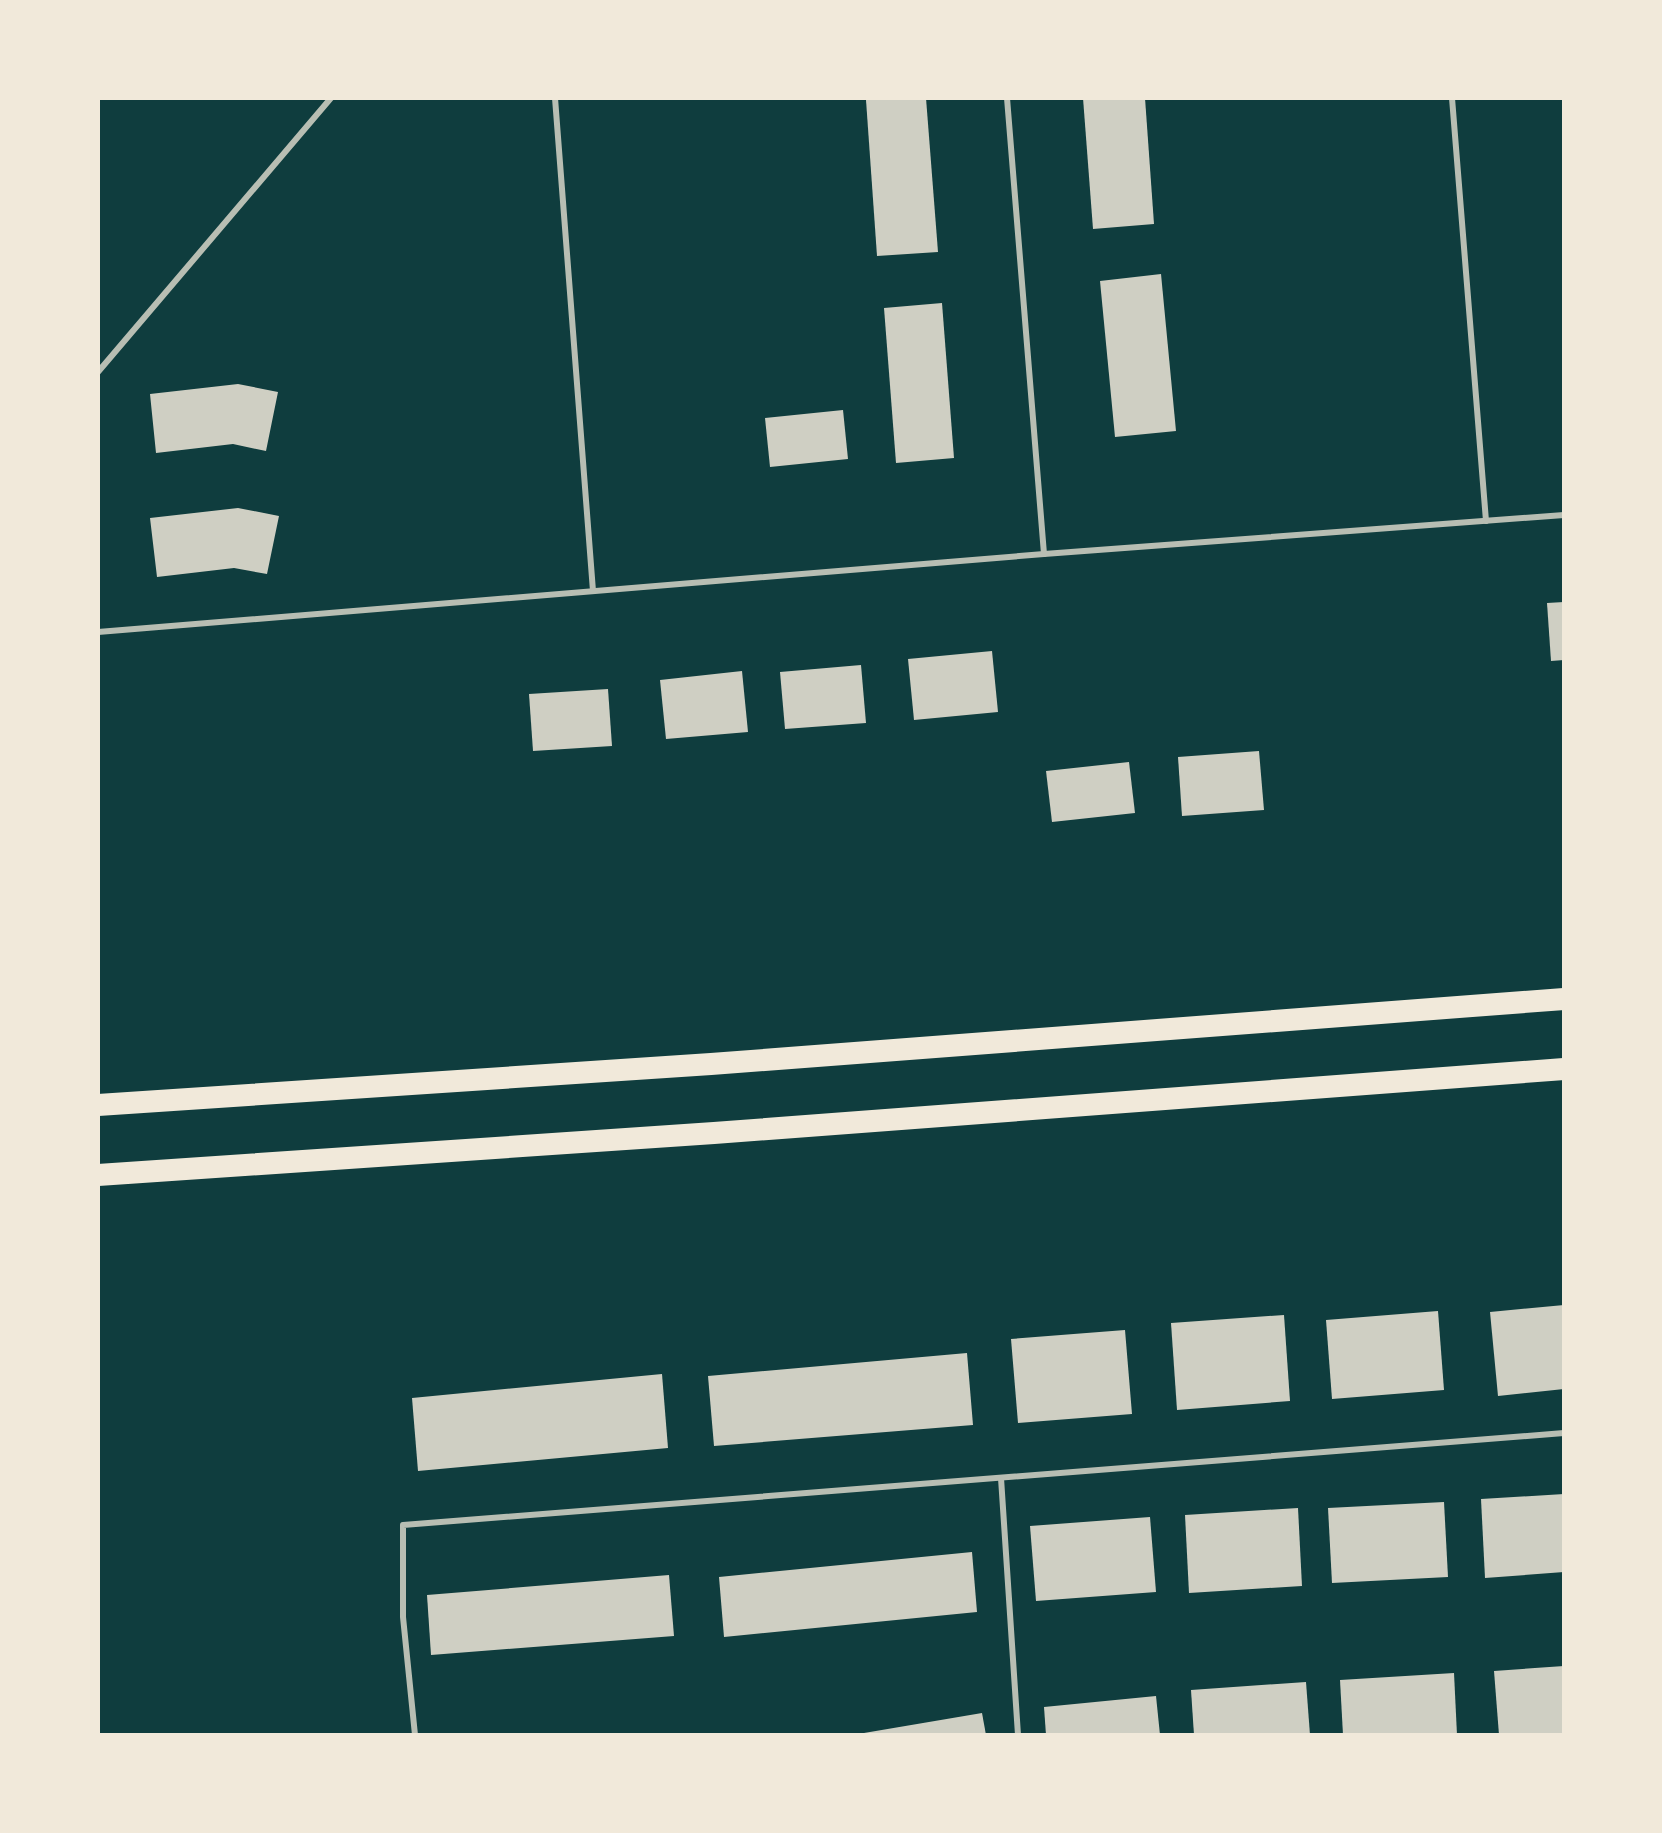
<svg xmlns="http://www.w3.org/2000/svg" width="1662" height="1833" viewBox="0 0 1662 1833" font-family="Barlow,sans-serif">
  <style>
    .building { fill: #cfcfc3 }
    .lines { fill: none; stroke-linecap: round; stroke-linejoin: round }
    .service { stroke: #b8beb3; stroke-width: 6 }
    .trunk { stroke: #f1e9da; stroke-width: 22 }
  </style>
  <rect width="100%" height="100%" fill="#0f3d3e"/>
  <g class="building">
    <polygon points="889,98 926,98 938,252 877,256 866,100"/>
    <polygon points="1083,98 1145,98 1154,224 1093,229"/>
    <polygon points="1161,274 1176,431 1115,437 1100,281"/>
    <polygon points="942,303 954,458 896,463 884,308"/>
    <polygon points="238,384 278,392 266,451 233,444 156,453 150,394"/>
    <polygon points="843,410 848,459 770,467 765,418"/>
    <polygon points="238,508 279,516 267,574 234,568 157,577 150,518"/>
    <polygon points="1564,602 1564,660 1551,661 1547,603"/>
    <polygon points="992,651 998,712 914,720 908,659"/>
    <polygon points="861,665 866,723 785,729 780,672"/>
    <polygon points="742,671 748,732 666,739 660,680"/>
    <polygon points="608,689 612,746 533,751 529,694"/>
    <polygon points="1259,751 1264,810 1182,816 1178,757"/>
    <polygon points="1129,762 1135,813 1052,822 1046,771"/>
    <polygon points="1564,1305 1564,1389 1498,1396 1490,1312"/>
    <polygon points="1438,1311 1444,1390 1332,1399 1326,1320"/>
    <polygon points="1284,1315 1290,1401 1177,1410 1171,1323"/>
    <polygon points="1125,1330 1132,1414 1018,1423 1011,1339"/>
    <polygon points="967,1353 973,1425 714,1446 708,1376"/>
    <polygon points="662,1374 668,1448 418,1471 412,1398"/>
    <polygon points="1564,1494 1564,1572 1485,1578 1481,1499"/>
    <polygon points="1444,1502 1448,1577 1332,1583 1328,1508"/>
    <polygon points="1298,1508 1302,1586 1189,1593 1185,1515"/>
    <polygon points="1150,1517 1156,1592 1036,1601 1030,1526"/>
    <polygon points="972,1552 977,1612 724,1637 719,1577"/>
    <polygon points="669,1575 674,1636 431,1655 427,1595"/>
    <polygon points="1564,1666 1564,1735 1499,1735 1494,1671"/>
    <polygon points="1454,1673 1457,1735 1343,1735 1340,1680"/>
    <polygon points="1306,1682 1310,1735 1194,1735 1191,1690"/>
    <polygon points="1156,1696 1160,1735 1046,1735 1044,1707"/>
    <polygon points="982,1713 986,1735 864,1735 864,1733"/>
  </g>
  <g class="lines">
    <g class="service">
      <polyline points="555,98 593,591"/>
      <polyline points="1007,98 1044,554"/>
      <polyline points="1452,98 1486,521"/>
      <polyline points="98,372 331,98"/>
      <polyline points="98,632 1044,554 1564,515"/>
      <polyline points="1001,1478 1018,1735"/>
      <polyline points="415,1735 403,1617 403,1525 1564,1433"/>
    </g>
    <g class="trunk">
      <polyline points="98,1105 711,1064 1564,999"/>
      <polyline points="98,1175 714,1133 1564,1069"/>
    </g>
  </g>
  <rect width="1662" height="1833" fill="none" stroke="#f1e9da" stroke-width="200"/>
</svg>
